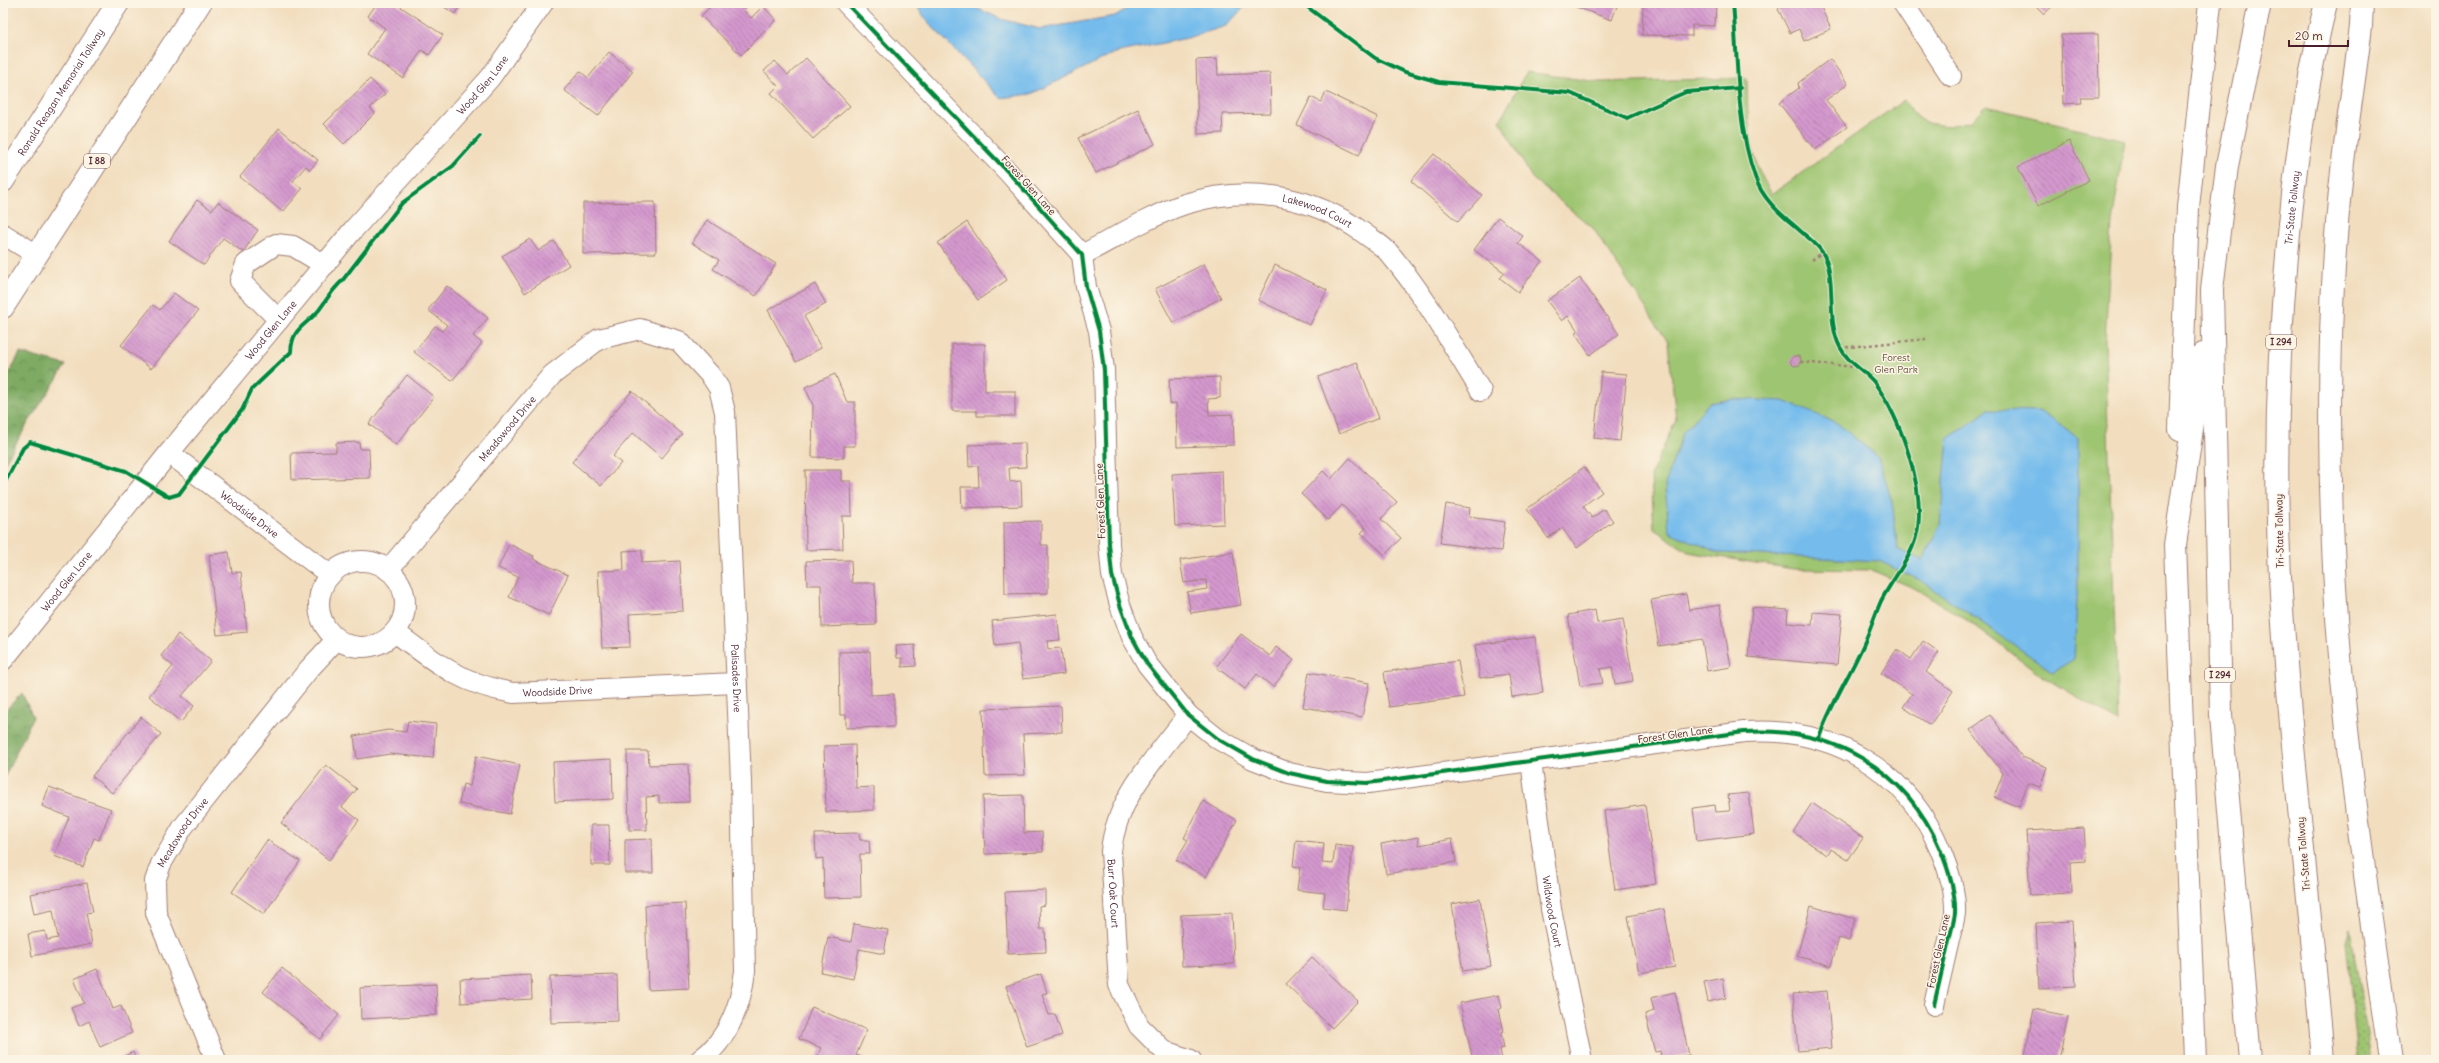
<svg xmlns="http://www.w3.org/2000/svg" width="2439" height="1063" viewBox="0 0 2439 1063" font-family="Delius,sans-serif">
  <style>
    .grass { fill: url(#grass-dots); stroke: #74724e }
    .forest { fill: url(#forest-crowns); stroke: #646447 }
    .park { fill: #9ec571; stroke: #74724e }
    .water { fill: #74bcec; stroke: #5f6e8c }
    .building { fill: url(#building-back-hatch) }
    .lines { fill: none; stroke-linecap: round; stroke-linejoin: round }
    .minor-casing { stroke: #9e7e75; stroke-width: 22 }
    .highway-casing { stroke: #9e7e75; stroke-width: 24 }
    .path { stroke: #9e7e75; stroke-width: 2.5; stroke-dasharray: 3 3; stroke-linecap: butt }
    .minor { stroke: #fff; stroke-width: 20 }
    .highway { stroke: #fff; stroke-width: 22 }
    .cycleway-casing { stroke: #fcf5e5; stroke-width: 6 }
    .cycleway { stroke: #00873e; stroke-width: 4 }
    .labels { text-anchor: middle; stroke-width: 3; stroke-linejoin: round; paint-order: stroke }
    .shield { fill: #fcf5e5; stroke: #7f5f63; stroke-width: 1 }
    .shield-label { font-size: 9px; font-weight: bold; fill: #4a1f2b }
    .street-label { font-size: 10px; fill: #4a1f2b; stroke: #fcf5e5 }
    .park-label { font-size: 10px; fill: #635140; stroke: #fcf5e5 }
  </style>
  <defs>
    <pattern id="grass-dots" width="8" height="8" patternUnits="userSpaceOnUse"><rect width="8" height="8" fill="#9ec571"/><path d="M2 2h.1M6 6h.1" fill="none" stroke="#839f5d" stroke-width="1.8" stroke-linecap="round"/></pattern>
    <pattern id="forest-crowns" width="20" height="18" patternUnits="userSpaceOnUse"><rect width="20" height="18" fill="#7eaa63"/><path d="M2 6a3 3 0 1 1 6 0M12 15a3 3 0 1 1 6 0" fill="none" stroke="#698a52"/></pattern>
    <pattern id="building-back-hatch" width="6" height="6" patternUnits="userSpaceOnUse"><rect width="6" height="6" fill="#d499ce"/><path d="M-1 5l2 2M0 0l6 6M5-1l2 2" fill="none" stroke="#ae7ca7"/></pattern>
  </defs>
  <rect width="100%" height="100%" fill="#fcf5e5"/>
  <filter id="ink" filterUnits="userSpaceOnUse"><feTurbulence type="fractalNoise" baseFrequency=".025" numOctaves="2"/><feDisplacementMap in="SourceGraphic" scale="8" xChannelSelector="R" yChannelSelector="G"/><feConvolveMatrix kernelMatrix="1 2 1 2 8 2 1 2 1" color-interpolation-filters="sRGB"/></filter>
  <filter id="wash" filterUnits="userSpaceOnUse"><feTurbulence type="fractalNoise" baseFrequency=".012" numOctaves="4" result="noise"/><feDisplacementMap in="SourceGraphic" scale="16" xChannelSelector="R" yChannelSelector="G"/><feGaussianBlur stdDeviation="0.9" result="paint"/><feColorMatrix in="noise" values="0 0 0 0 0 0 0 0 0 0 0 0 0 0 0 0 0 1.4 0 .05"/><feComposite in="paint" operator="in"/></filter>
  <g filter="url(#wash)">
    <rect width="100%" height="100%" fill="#f2debf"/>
    <polygon class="grass" points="2350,927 2370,1053 2371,1060 2358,1060 2346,941"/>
    <g class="forest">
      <polygon points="20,353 66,365 28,423 3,466 3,384"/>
      <polygon points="22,693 33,717 3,780 3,713"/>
    </g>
    <path class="park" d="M1526,72L1599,82L1747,78C1748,122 1747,156 1772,194L1904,100L1911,111L1925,123L1949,126L1971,121L1986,106L2125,140L2112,223L2105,340L2118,722L2040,674L1973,624L1914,588L1871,570L1793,569L1688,552L1654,529L1651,475L1676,419L1668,342L1593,228L1532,178L1500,121Z"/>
    <g class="water">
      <polygon points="914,3 965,3 1001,19 1040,29 1115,16 1136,3 1248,3 1226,26 1187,38 1115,53 1031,94 1000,98 929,23"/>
      <polygon points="1735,399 1784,401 1837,423 1878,457 1892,502 1898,550 1923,560 1940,524 1948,439 1988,410 2040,411 2078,437 2078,580 2074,659 2053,672 1922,581 1879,561 1720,553 1669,532 1665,485 1683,432 1709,403"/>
    </g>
    <g id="blocks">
      <g class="building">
        <polygon points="377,3 395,3 443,35 429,55 422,50 403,78 367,54 385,28 368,16"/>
        <polygon points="438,3 462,3 455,14"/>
        <polygon points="714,3 751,3 743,10 751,18 763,6 776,20 741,55 701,16"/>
        <polygon points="1565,3 1618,3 1612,20"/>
        <polygon points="1643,3 1716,3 1715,26 1692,25 1692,36 1642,35"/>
        <polygon points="1790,3 1819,3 1831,29 1804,41 1799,29 1790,33 1778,9"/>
        <polygon points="2033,3 2056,3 2044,14"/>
        <polygon points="2098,34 2099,97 2080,97 2081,103 2063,104 2061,35"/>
        <polygon points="609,52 633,71 598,116 564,90 580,71 588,78"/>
        <polygon points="806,58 850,106 813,139 771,93 778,86 764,71 775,61 788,75"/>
        <polygon points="1217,59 1218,75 1270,73 1271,113 1222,114 1223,133 1198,134 1196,60"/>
        <polygon points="1830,59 1848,84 1826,100 1847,127 1815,150 1779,103 1799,88 1798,83"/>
        <polygon points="370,79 385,94 370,108 375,113 344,144 324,124"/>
        <polygon points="1326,92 1378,117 1359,155 1297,125 1311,97 1321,102"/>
        <polygon points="1138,109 1155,144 1096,173 1078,138"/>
        <polygon points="279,128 318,160 310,170 306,166 293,181 302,189 283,212 240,177"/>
        <polygon points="2069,141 2089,180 2038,206 2018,167"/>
        <polygon points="1434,154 1482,195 1458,222 1411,181"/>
        <polygon points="197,200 212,210 218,202 258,230 243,252 223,238 204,265 169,241"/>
        <polygon points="655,202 656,253 583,254 583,203"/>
        <polygon points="1498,217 1523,236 1518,243 1542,261 1518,292 1500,278 1505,273 1474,250"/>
        <polygon points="707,220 776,264 756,296 713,269 719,260 692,243"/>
        <polygon points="967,222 1007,280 978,300 938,243"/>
        <polygon points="530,239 538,251 554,241 569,265 525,293 502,256"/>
        <polygon points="1204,264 1221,298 1173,323 1155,289"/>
        <polygon points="1275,265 1327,290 1310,325 1258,300"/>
        <polygon points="1580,278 1619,334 1590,355 1575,333 1578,331 1568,316 1562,321 1547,301"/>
        <polygon points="815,284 826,304 804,316 821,348 796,362 768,310"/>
        <polygon points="447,286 488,318 473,336 482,343 452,381 414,352 435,326 442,331 447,325 428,310"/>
        <polygon points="174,293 198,311 151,369 121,345 153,305 160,310"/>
        <polygon points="952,344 985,344 985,391 1015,391 1015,416 977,416 977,411 952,411"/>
        <polygon points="1793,356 1798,356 1801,358 1800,365 1794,366 1790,362"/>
        <polygon points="1357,362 1379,418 1339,434 1318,377"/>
        <polygon points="1601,372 1627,374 1620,441 1594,438"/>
        <polygon points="835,374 847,402 855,402 855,446 844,446 844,458 812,457 813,405 805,387"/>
        <polygon points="407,375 434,397 396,445 369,424"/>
        <polygon points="1220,377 1220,398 1208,399 1209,415 1233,414 1234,445 1177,447 1176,403 1170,404 1169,379"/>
        <polygon points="632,391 682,434 662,458 633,433 613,456 621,463 601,486 572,462"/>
        <polygon points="359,442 360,449 369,449 370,478 292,480 291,453 336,452 336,443"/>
        <polygon points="1025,443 1026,467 1009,468 1010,482 1021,481 1022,506 962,508 961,487 979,487 978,466 969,467 968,445"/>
        <polygon points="1350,458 1397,502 1381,519 1401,538 1385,555 1361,533 1366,528 1342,505 1328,520 1301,494 1323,471 1331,479"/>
        <polygon points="1584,467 1602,492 1583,506 1592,518 1604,509 1613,521 1577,548 1562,528 1548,538 1527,509"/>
        <polygon points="805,470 841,470 841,481 851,481 852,516 842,516 843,549 806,550"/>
        <polygon points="1222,471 1224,524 1175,526 1172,474"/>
        <polygon points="1446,504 1470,508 1469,517 1505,522 1501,551 1440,543"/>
        <polygon points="1041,521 1041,545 1048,545 1048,593 1005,594 1004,522"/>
        <polygon points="509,544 534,556 533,559 568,575 549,615 509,597 518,577 498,568"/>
        <polygon points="642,550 642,563 680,561 683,611 629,614 630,647 602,648 598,571 624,570 623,551"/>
        <polygon points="229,552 232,573 241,572 247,632 217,635 209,555"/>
        <polygon points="1233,552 1241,605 1191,613 1187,592 1207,589 1206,580 1184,583 1180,560"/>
        <polygon points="851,560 852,583 875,583 876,625 822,627 821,585 807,585 806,561"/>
        <polygon points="1686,594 1689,610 1720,605 1731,667 1707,671 1702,639 1659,646 1651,600"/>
        <polygon points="1752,607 1788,610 1787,623 1812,625 1813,612 1842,614 1837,665 1748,657"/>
        <polygon points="1595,610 1597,623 1623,619 1633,681 1615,684 1612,667 1600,669 1603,683 1580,686 1568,615"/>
        <polygon points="1057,614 1060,640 1047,641 1048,649 1061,648 1064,674 1023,679 1018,643 995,646 992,621"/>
        <polygon points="178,634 211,661 182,696 194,706 181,722 149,696 173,666 161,656"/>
        <polygon points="1241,634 1270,656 1276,647 1294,660 1273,687 1257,674 1245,689 1216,667"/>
        <polygon points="1535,637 1543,693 1512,697 1509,674 1480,678 1475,645"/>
        <polygon points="1923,641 1939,652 1926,672 1953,691 1930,725 1903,707 1912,694 1881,673 1897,649 1911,659"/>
        <polygon points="915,645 916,666 902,667 902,658 897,658 896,646"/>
        <polygon points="870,651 871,695 894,694 894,727 846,728 846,715 840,715 839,652"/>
        <polygon points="1458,661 1464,697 1389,707 1384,672"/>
        <polygon points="1309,672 1369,683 1362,717 1303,707"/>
        <polygon points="1061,706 1062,732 1023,734 1025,775 985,776 983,709"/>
        <polygon points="1990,715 2022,757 2047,767 2040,787 2028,783 2019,807 1994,797 2003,773 1970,730"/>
        <polygon points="141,717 161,734 112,793 92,776"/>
        <polygon points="408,721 436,724 433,758 390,754 357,759 354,736 388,730 406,732"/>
        <polygon points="855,745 856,788 874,787 874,810 826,812 824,746"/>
        <polygon points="627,751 648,751 649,765 688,764 689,802 659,803 659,796 646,797 647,830 629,830"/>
        <polygon points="476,756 520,765 510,814 459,804 463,784 470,786"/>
        <polygon points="612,759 613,799 555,802 553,762"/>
        <polygon points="326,765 357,789 342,807 359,820 329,860 281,823"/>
        <polygon points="49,787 111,809 99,840 94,838 83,867 54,856 69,817 42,806"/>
        <polygon points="1749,793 1754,834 1697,841 1693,808 1715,805 1716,812 1730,811 1728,795"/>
        <polygon points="1023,795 1024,833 1042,832 1043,852 985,854 983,796"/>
        <polygon points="1203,801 1237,820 1206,877 1176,860 1188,840 1184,838"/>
        <polygon points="1812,803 1863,838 1848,860 1831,849 1827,855 1793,832"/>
        <polygon points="1645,805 1656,884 1615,890 1604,811"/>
        <polygon points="591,825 609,825 610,865 591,865"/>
        <polygon points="2084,828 2086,861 2071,862 2072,893 2030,895 2026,831"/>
        <polygon points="859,833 860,840 869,840 870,854 860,854 861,897 824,898 823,858 816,859 815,834"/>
        <polygon points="1418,837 1419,845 1452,839 1456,862 1386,874 1381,844"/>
        <polygon points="652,839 653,873 625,873 625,840"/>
        <polygon points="267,840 300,861 264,914 232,892"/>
        <polygon points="1296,840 1324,843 1322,863 1333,864 1335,845 1353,847 1346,910 1323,907 1325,893 1297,890 1300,867 1293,866"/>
        <polygon points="87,883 93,912 86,913 92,944 32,956 28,934 45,931 47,940 58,938 53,910 34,914 30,894"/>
        <polygon points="1045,890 1045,905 1039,906 1040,929 1045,929 1046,952 1008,954 1005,892"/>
        <polygon points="1480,899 1491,966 1463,971 1452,904"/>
        <polygon points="685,903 689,988 648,990 645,905"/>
        <polygon points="1811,906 1855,919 1849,941 1839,938 1831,966 1797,956"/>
        <polygon points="1664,909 1675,967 1639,973 1628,916"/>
        <polygon points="1232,913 1234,964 1182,966 1181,915"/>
        <polygon points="2072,921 2076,986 2039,988 2036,923"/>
        <polygon points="854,924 888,930 884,954 859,949 853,979 821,972 828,937 851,942"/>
        <polygon points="1312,957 1358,1001 1332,1028 1286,984"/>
        <polygon points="282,968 339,1015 320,1039 263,992"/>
        <polygon points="97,969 113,1009 121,1006 132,1033 100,1047 89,1021 79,1026 71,1008 84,1003 74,979"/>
        <polygon points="1041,974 1047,993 1042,994 1049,1015 1055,1014 1062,1035 1027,1047 1006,986"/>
        <polygon points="531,975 532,999 461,1003 460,979"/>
        <polygon points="617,975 618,1021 551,1023 550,977"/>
        <polygon points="1723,978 1726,998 1708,1002 1704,982"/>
        <polygon points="436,984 437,1015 361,1019 360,988"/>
        <polygon points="1827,991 1832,1048 1798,1051 1793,994"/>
        <polygon points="1675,992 1689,1055 1662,1060 1660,1051 1655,1052 1645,1014 1654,1011 1651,998"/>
        <polygon points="1499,995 1502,1008 1499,1009 1504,1032 1501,1033 1504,1048 1500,1049 1502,1060 1473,1060 1460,1003"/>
        <polygon points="812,1007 867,1030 856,1055 868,1060 816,1060 821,1048 799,1039"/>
        <polygon points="2034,1009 2068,1016 2059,1060 2024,1060"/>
        <polygon points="133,1052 136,1060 116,1060"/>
      </g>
    </g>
  </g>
  <g filter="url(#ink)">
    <use href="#blocks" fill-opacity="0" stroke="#9e7e75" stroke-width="1"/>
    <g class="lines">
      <defs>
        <g id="minor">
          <path d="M846,3L1008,172L1082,255L1086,287L1099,331L1104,370L1109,544L1112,575L1120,605L1132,637L1147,664L1188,715L1218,739L1253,759L1289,773L1327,781L1368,783L1744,732C1830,726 1906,768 1940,849C1948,868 1956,892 1955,913C1954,922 1951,931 1949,940C1944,961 1939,983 1934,1005"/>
          <polyline points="1903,3 1951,76"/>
          <polyline points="3,234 37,255"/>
          <path id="s1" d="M1082,255C1115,238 1149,216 1185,204C1248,184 1312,195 1365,234C1373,240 1383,246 1389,253C1425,295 1452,345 1481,391"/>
          <polyline points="279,320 240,281 246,264 276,244 293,246 325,265"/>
          <path id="s2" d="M169,453L330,575"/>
          <circle cx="362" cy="604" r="43"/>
          <path id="s3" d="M388,570L552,375L599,339L640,329L679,341L711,376L719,388L725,412L741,781L745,971C741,1005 728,1040 700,1060"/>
          <path id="s4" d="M395,632C436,663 461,684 513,693L736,683"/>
          <path id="s5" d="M3,660L169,453L353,230L490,78L543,3"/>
          <path id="s6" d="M1188,715C1157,757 1116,797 1111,851L1119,985L1139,1026L1164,1051L1191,1060"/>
          <path id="s7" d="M1531,762L1551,909L1582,1060"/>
          <path id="s8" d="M216,1060L156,913L155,881L161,864L183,827L309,669L337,639"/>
        </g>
        <g id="highway">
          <path d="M2362,3L2361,26C2355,77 2346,129 2341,181C2328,302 2328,425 2333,546C2340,719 2367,889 2391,1060"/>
          <path id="s9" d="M3,181L118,3"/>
          <polyline points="3,307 200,3"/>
          <polyline points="2180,430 2188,207 2210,3"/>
          <polyline points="2195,1060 2175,545 2203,354"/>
          <polyline points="2250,1060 2221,715 2212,289 2227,166 2260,3"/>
          <path id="s10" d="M2323,1060C2310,899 2289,738 2280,576C2274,459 2278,341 2290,224C2297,150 2308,75 2326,3"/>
        </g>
      </defs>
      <use href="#minor" class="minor-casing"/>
      <use href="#highway" class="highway-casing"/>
      <g class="path">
        <polyline points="1812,260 1823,252"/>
        <polyline points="1840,348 1926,339"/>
        <polyline points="1801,362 1855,367"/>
      </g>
      <use href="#minor" class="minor"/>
      <use href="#highway" class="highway"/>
      <defs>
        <g id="cycleway">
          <path d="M846,3L1008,172L1082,255L1086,287L1099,331L1104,370L1109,544L1112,575L1120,605L1132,637L1147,664L1188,715L1218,739L1253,759L1289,773L1327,781L1368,783L1744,732C1830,726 1906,768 1940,849C1948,868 1956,892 1955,913C1954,922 1951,931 1949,940C1944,961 1939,983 1934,1005"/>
          <polyline points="1302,3 1375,58 1405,72 1439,82 1570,93 1627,118 1686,92 1740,88"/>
          <path d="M1733,3C1738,60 1736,123 1755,177C1762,198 1779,213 1796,227C1805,236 1815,241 1822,252C1838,275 1825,318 1840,347C1848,363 1864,370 1874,382C1900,417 1928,493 1916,537C1910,560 1892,579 1881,601C1874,617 1869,634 1861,650C1847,680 1829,708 1819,738"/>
          <path d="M3,486L23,448L30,442L126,471L169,497L179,494L242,410L252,389L291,352C292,327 305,327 319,310C327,299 332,290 342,281L402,203L453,166L480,136"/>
        </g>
      </defs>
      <use href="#cycleway" class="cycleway-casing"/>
      <use href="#cycleway" class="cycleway"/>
    </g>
  </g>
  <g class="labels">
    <g class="shield">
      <rect x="84" y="154" width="26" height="14" rx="3"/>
      <rect x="2266" y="335" width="30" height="14" rx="3"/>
      <rect x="2205" y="668" width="30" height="14" rx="3"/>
    </g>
    <g class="shield-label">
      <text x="97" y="164">I 88</text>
      <text x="2281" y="345">I 294</text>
      <text x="2220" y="678">I 294</text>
    </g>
    <g class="street-label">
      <text dy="4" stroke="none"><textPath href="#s5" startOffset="749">Wood Glen Lane</textPath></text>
      <text dy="4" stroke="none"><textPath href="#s9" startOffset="106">Ronald Reagan Memorial Tollway</textPath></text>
      <text transform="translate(1029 185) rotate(48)" y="4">Forest Glen Lane</text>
      <text dy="4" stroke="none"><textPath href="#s10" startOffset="855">Tri-State Tollway</textPath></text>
      <text dy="4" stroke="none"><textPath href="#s1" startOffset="251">Lakewood Court</textPath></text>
      <text dy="4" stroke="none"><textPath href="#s5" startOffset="425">Wood Glen Lane</textPath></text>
      <text dy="4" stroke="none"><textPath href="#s3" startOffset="185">Meadowood Drive</textPath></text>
      <text transform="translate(1100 501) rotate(-92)" y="4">Forest Glen Lane</text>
      <text dy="4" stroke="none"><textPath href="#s2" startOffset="101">Woodside Drive</textPath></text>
      <text transform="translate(2279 531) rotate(-91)" y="4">Tri-State Tollway</text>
      <text dy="4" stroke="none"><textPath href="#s5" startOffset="101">Wood Glen Lane</textPath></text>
      <text dy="4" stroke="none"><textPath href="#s3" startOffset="750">Palisades Drive</textPath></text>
      <text dy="4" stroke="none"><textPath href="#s4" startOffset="179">Woodside Drive</textPath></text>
      <text transform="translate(1675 734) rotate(-8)" y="4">Forest Glen Lane</text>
      <text dy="4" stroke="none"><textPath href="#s8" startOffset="247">Meadowood Drive</textPath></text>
      <text transform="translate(2303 854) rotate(-95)" y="4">Tri-State Tollway</text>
      <text dy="4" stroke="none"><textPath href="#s6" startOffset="201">Burr Oak Court</textPath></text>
      <text dy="4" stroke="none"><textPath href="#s7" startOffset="151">Wildwood Court</textPath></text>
      <text transform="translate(1938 951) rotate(-78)" y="4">Forest Glen Lane</text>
    </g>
    <g class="park-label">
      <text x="1896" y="361">Forest<tspan x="1896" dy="12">Glen Park</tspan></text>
    </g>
  </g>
  <rect width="2439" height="1063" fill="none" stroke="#fcf5e5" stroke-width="16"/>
  <path d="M2289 40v6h59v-6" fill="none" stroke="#4a1f2b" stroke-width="2"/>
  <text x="2295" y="40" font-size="12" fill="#4a1f2b" stroke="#fcf5e5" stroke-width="3" paint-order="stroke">20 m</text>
</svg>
